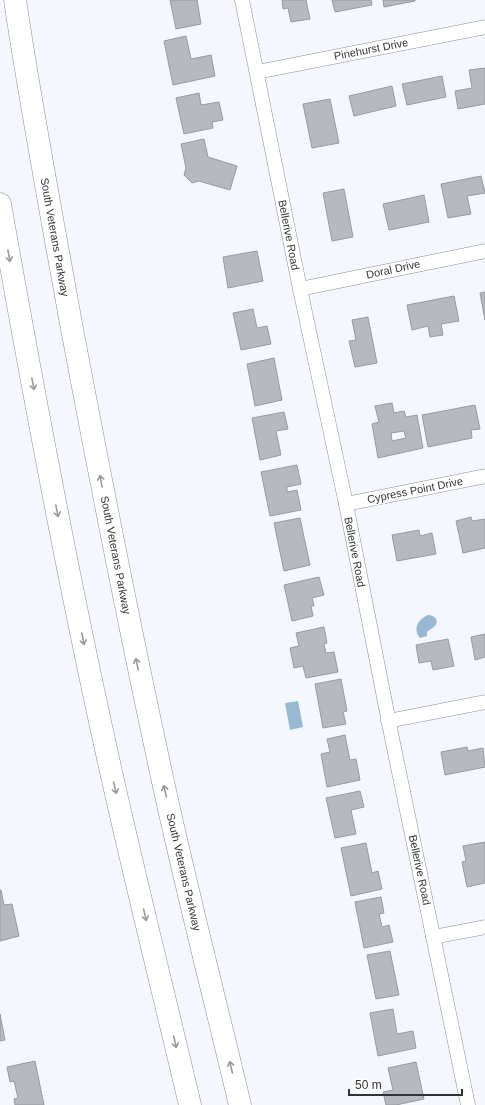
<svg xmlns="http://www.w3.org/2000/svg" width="485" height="1105" viewBox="0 0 485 1105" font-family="Helvetica,sans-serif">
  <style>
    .water { fill: #97b9d1 }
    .building { fill: #b7b9c0; stroke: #989aa1; fill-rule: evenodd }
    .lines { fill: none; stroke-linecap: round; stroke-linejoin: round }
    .minor-casing { stroke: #8b8d94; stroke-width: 15 }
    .trunk-casing { stroke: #8b8d94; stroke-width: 23 }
    .minor { stroke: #fff; stroke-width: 14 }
    .trunk { stroke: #fff; stroke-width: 22 }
    .oneway { stroke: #98999a }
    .labels { text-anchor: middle; stroke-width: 3; stroke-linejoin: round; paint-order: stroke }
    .street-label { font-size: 11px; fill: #323335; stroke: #fff }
  </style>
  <rect width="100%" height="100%" fill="#f5f7ff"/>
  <g class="water">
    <path d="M428,615C434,615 440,620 435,626C433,628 429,630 427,632V636L420,638C412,628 419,619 428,615Z"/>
    <polygon points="298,701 303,727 290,730 285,703"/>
  </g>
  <g class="building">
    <polygon points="170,0 197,0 201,24 176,29"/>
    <polygon points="282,0 306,0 310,19 291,22 288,8 283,9"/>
    <polygon points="332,0 371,0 372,5 335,12"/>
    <polygon points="383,0 415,0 415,1 384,7"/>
    <polygon points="186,36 191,59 211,55 215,76 173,85 164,41"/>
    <polygon points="485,68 485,104 458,109 455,91 472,88 469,70"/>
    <polygon points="442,76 446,97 407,105 402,84"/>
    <polygon points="392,86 396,106 354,116 349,96"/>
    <polygon points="199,93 201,105 219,102 223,120 212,122 213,128 184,134 176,98"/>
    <polygon points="330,99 339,143 312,148 303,104"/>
    <polygon points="204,139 208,157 237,166 230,190 199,181 192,183 184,175 186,168 181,144"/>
    <polygon points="481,176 485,193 467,196 471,214 448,218 441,184"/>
    <polygon points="344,189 353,237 332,241 323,193"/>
    <polygon points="424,195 429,222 389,230 383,204"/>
    <polygon points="257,251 263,281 228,288 223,257"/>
    <polygon points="485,292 485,320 480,293"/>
    <polygon points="454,296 459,321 441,324 443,335 430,337 428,326 412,330 407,305"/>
    <polygon points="253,309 257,328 267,326 271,344 241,350 233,313"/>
    <polygon points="368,317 377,363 355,367 349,341 356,340 352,320"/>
    <polygon points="274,358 282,400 255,406 247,364"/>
    <path d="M392,403L394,413L404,411L406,417L417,415L423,448L378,458L372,424L379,422L375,406ZM404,431L406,438L392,441L391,433Z"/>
    <polygon points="475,405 480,429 471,430 472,438 428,447 422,415"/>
    <polygon points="284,412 288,429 276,431 281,455 260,460 252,418"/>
    <polygon points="297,465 301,484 287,487 287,492 297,490 301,510 270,516 261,472"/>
    <polygon points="471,517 472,521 485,519 485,548 463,553 456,521"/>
    <polygon points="300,518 310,565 284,571 274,523"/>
    <polygon points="419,530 420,536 432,533 436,554 397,561 392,535"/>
    <polygon points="319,577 324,595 312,598 314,606 311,606 313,616 292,621 284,585"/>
    <polygon points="324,627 327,643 324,644 326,653 334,652 338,672 306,678 303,666 294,668 290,648 299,646 296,633"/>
    <polygon points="485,634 485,657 475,660 471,637"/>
    <polygon points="448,639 454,666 433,670 431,661 419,663 416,645"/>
    <polygon points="341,679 347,711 343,712 346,724 323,728 315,684"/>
    <polygon points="345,735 350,760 356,759 360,780 327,787 321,754 330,752 327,739"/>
    <polygon points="467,747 468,751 483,748 485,767 445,775 441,752"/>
    <polygon points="360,791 364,807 351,810 356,834 335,838 326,798"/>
    <polygon points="485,842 485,883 467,887 462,862 466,861 463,846"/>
    <polygon points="366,843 372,873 378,871 382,889 351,896 341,848"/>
    <polygon points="0,890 1,890 4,905 12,904 19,936 0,941"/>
    <polygon points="381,897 384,913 379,914 382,927 389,925 393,942 364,948 355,902"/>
    <polygon points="390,951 399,995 376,999 367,955"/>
    <polygon points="393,1009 397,1034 413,1031 416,1048 378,1056 370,1013"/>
    <polygon points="0,1014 5,1040 0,1041"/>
    <polygon points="35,1061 44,1105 15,1105 14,1099 18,1098 14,1081 10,1082 7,1067"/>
    <polygon points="416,1062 424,1099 396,1105 386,1105 383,1092 393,1090 388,1068"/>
  </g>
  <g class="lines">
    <defs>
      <g id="minor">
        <polyline points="242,0 300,289 346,504 393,743 468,1105"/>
        <polyline points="257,72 485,27"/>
        <polyline points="300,289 485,251"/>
        <polyline points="346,504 485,476"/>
        <polyline points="388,721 485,702"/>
        <polyline points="433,937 485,927"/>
      </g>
      <g id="trunk">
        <path d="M15,0C31,107 51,212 70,318C98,467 127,615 159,763C183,877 213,991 240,1105"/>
        <path d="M0,204C32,386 66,568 106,749C132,868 162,986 190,1105"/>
      </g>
    </defs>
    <use href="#minor" class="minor-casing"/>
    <use href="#trunk" class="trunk-casing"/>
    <use href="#minor" class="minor"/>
    <use href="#trunk" class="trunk"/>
  </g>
  <defs><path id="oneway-shaft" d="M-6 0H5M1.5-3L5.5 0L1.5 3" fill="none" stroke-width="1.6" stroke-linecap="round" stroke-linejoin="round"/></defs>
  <g class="oneway">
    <use href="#oneway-shaft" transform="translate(9 256) rotate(80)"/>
    <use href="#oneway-shaft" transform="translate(33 384) rotate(79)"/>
    <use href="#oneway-shaft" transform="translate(101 481) rotate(-101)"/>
    <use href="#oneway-shaft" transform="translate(57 511) rotate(79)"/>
    <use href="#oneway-shaft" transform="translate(83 639) rotate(79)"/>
    <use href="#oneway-shaft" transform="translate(137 664) rotate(-102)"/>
    <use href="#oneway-shaft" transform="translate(115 788) rotate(77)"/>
    <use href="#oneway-shaft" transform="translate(165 791) rotate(-103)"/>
    <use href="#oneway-shaft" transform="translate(145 915) rotate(77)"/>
    <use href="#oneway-shaft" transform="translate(175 1042) rotate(77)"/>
    <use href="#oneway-shaft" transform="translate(231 1067) rotate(-103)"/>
  </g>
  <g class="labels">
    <g class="street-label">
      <text transform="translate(371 49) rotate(-11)" y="4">Pinehurst Drive</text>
      <text transform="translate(289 235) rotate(79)" y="4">Bellerive Road</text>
      <text transform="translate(55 237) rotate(80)" y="4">South Veterans Parkway</text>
      <text transform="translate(393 269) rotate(-12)" y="4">Doral Drive</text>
      <text transform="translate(415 490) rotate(-11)" y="4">Cypress Point Drive</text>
      <text transform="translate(355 552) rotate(79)" y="4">Bellerive Road</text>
      <text transform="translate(116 555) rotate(79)" y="4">South Veterans Parkway</text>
      <text transform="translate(420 870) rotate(78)" y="4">Bellerive Road</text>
      <text transform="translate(184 872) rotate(77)" y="4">South Veterans Parkway</text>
    </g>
  </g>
  <path d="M349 1089v6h113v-6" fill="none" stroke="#323335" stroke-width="2"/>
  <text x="355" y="1089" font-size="12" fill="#323335" stroke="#ffffff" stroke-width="3" paint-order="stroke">50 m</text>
</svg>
